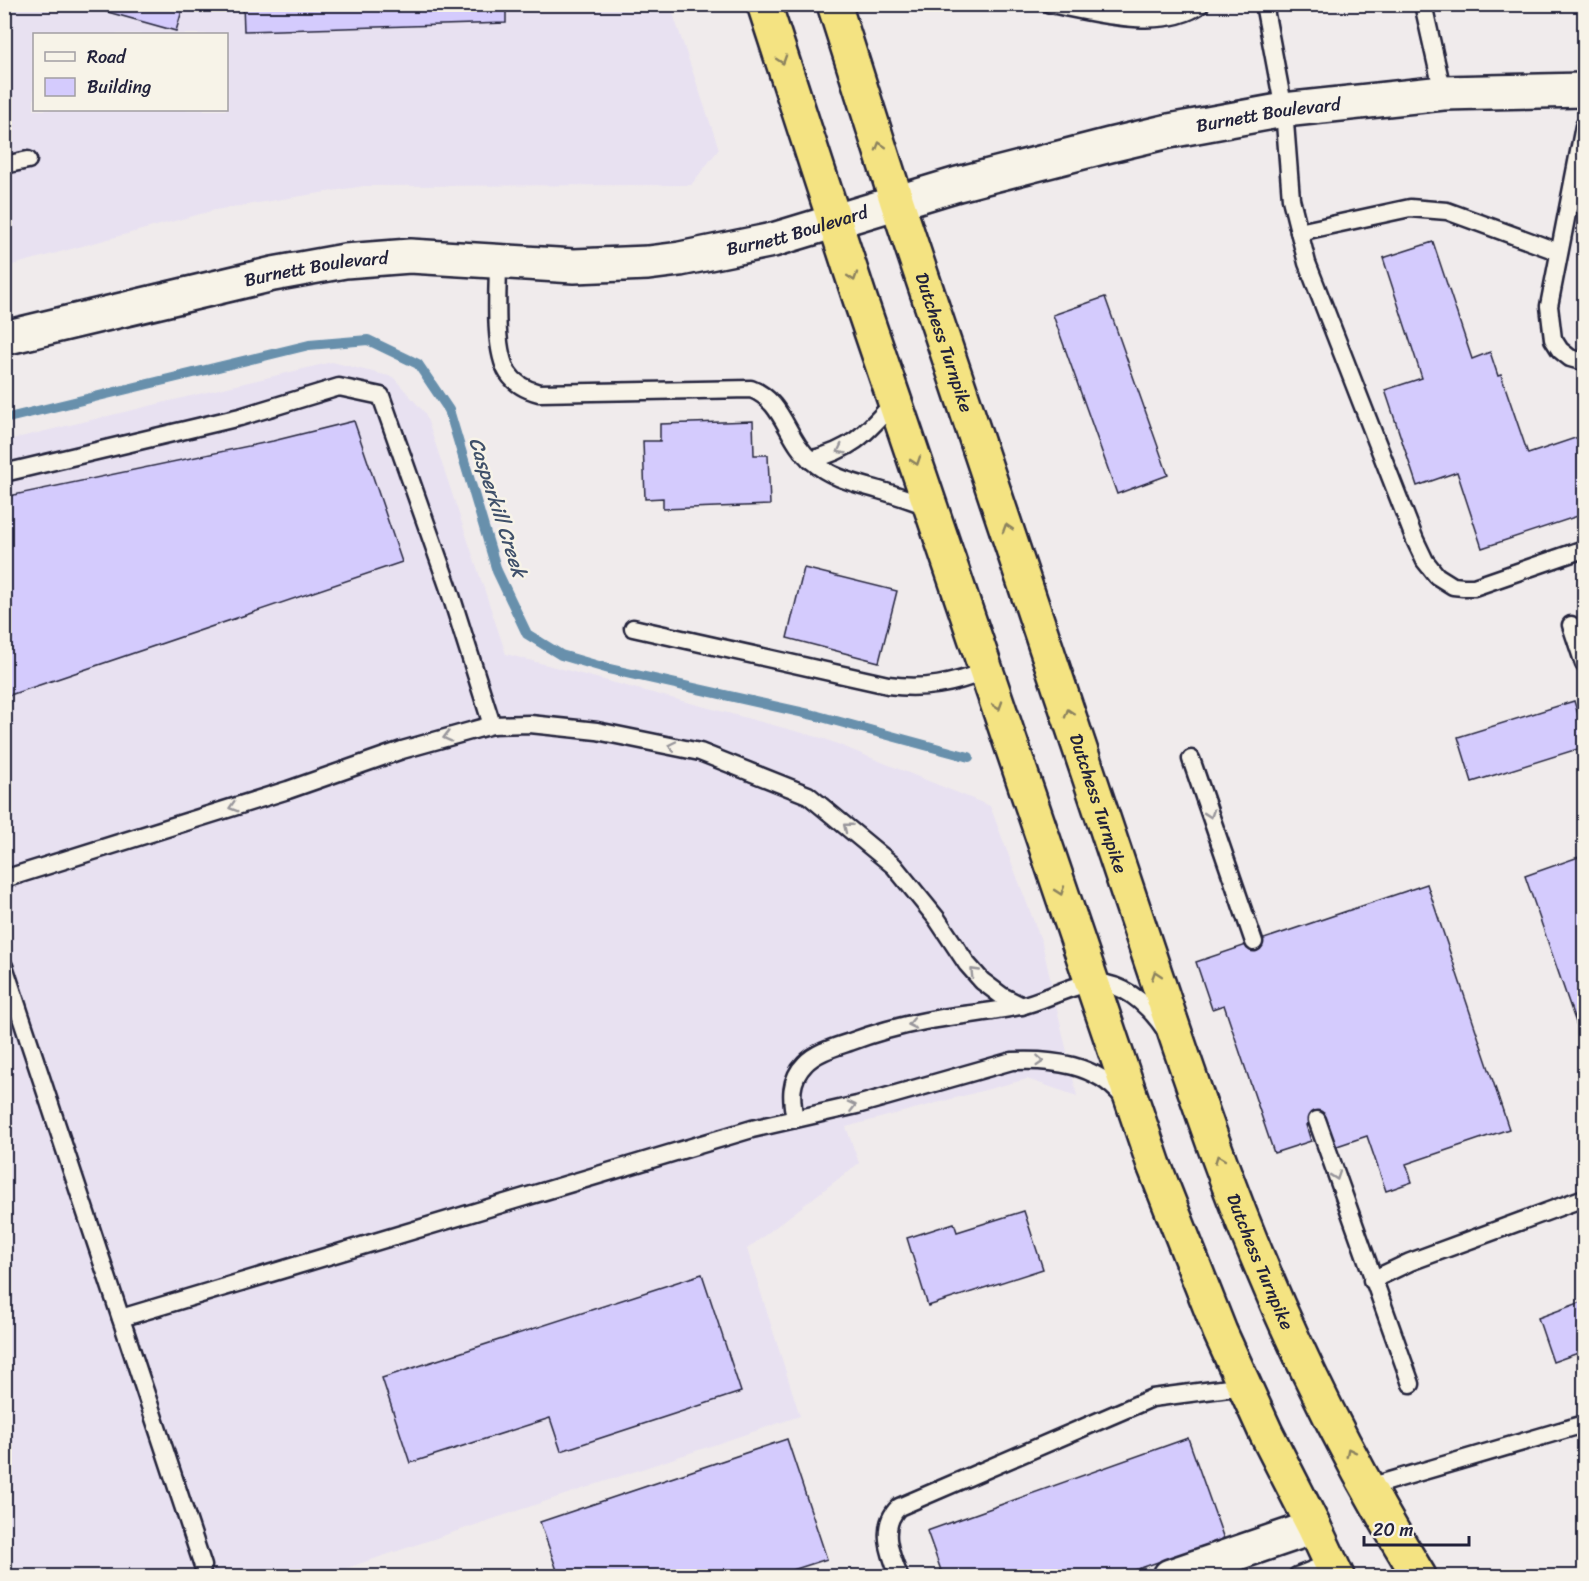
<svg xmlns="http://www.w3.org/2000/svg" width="1589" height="1581" viewBox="0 0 1589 1581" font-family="Sriracha,sans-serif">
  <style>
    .built { fill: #e8e1f1; fill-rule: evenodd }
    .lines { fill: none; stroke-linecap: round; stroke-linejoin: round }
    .stream { stroke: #6890ac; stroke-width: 10 }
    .building { fill: #d4cbfd; stroke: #22223b; stroke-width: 1.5 }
    .service-casing { stroke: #22223b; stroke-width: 21 }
    .minor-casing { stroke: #22223b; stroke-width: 38 }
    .tertiary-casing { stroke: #22223b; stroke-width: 38 }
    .trunk-casing { stroke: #22223b; stroke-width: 38 }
    .service { stroke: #f7f3e8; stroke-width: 16 }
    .minor { stroke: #f7f3e8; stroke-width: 33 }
    .tertiary { stroke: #f7f3e8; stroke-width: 33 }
    .trunk { stroke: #f4e382; stroke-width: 33 }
    .oneway { stroke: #8b825e }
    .oneway2 { stroke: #97959a }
    .labels { text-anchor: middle; stroke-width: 5; stroke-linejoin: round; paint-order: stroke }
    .street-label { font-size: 18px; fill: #22223b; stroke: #f7f3e8 }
    .water-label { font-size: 20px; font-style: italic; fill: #3f506a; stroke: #f7f3e8 }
  </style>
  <rect width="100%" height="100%" fill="#f0ebec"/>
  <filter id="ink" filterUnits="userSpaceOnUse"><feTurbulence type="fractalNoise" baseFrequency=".0167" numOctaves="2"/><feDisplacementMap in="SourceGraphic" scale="12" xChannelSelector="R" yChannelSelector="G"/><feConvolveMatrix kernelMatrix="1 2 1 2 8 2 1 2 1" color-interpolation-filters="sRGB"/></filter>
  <g filter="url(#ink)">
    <g class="built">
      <path d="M5,5H670L719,149L691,185L364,186L215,210L5,267ZM34,34H226V110H34Z"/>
      <polygon points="332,362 393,377 425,413 506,654 825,739 990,806 1042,943 1077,1096 1027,1079 846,1127 859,1163 747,1249 800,1416 323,1576 5,1576 4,441"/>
    </g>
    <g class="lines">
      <polyline class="stream" points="4,419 309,345 368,340 418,364 449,410 497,571 527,634 561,655 609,669 818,716 969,757"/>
    </g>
    <g class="building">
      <polygon points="79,4 184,4 176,31"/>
      <polygon points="243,4 506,4 506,23 244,31"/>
      <polygon points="1433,242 1472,359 1490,352 1498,376 1501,375 1528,454 1584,435 1584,514 1482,548 1457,472 1417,486 1385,390 1422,378 1383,258"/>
      <polygon points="1105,297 1168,475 1117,494 1053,315"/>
      <polygon points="354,421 402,562 7,696 4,688 4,497 273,441"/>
      <polygon points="753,421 754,455 768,455 770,505 663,509 663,498 645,499 643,441 660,441 660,424"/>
      <polygon points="804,568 897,591 879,662 787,638"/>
      <polygon points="1574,701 1584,734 1584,747 1472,782 1458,737"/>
      <polygon points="1584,855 1584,1046 1525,876"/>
      <polygon points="1427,884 1509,1129 1406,1164 1412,1182 1386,1191 1367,1136 1331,1148 1321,1119 1306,1125 1311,1141 1274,1153 1224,1005 1212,1009 1196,962"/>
      <polygon points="1024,1211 1043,1269 928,1306 907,1238 954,1223 957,1232"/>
      <polygon points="702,1274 741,1392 561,1451 550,1418 410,1463 382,1378"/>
      <polygon points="1584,1301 1584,1363 1581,1352 1553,1362 1538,1318"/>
      <polygon points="1188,1438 1224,1539 1118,1576 943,1576 927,1531"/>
      <polygon points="787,1439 827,1559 774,1576 559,1576 540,1522"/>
    </g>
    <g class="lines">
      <defs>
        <g id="service">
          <path d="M1050,4C1092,12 1164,32 1201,4"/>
          <polyline points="1264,4 1284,110 1291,199 1307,263 1415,540 1425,561 1437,576 1453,586 1463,587 1474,587 1584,549"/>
          <polyline points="1423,4 1443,93"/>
          <polyline points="1584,126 1549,306 1553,339 1560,350 1570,358 1584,362"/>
          <polyline points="4,165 28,160"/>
          <polyline points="1299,232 1410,208 1447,211 1559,252"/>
          <path d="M498,262C498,290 493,349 508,373C515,384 527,390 539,393L751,389C784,401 786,440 812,461C831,478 855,483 879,490C897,495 914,501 932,508"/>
          <path d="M810,460C854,449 866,433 895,401"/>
          <polyline points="4,473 240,417 339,387 381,396 448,586 492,725"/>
          <polyline points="1571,625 1584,664"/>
          <path d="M633,628L888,685C924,690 953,684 986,671"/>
          <polyline points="1191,759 1254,942"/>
          <polyline points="4,879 288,790 402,750 492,725 530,724 597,731 700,752 808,795 894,866 937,919 967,964 982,981 1002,996 1022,1006"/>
          <polyline points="4,966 203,1566"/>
          <path d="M795,1119C791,1099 789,1080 805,1064C816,1052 835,1047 850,1042C874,1033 899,1026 925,1021C956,1015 988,1013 1020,1006C1049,1000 1077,979 1107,984C1131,989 1151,1009 1164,1028"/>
          <polyline points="1317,1120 1411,1384"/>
          <polyline points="1372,1280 1410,1262 1584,1198"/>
          <path d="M121,1318L752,1129L857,1105L1012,1061C1052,1059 1096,1064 1123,1097"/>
          <polyline points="1369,1487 1584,1424"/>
          <path d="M899,1576C890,1554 879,1526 899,1507L1152,1398L1244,1386"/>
          <polyline points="1297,1576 1330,1563"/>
        </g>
        <polyline id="minor" points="1170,1576 1314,1527"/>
        <g id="tertiary">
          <path id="s1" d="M4,338L273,274L345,261L410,256L574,266L648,263L680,259L773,240L958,184L1110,145L1169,131L1284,110L1443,93L1584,90"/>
        </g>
        <g id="trunk">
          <polyline points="764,4 860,299 1154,1165 1220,1332 1266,1433 1314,1527 1337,1576"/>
          <path id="s2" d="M834,4L897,202L1175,1033C1202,1112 1229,1191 1262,1268C1306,1374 1359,1478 1419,1576"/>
        </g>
      </defs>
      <use href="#service" class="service-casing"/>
      <use href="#minor" class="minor-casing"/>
      <use href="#tertiary" class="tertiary-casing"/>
      <use href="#trunk" class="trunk-casing"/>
      <use href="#service" class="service"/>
      <use href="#minor" class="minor"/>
      <use href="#tertiary" class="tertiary"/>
      <use href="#trunk" class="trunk"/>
    </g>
    <defs><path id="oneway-chevron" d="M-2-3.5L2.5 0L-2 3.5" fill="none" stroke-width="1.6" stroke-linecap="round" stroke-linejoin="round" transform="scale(1.5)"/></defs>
    <g class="oneway">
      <use href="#oneway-chevron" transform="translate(782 60) rotate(72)"/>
      <use href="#oneway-chevron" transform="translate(880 146) rotate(-107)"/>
      <use href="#oneway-chevron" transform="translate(853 277) rotate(72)"/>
      <use href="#oneway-chevron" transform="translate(916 461) rotate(71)"/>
      <use href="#oneway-chevron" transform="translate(1007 528) rotate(-108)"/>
      <use href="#oneway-chevron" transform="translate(998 706) rotate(72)"/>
      <use href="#oneway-chevron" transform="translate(1069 713) rotate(-108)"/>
      <use href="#oneway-chevron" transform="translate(1060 891) rotate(71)"/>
      <use href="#oneway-chevron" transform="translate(1156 975) rotate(-108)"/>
      <use href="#oneway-chevron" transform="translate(1219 1159) rotate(-110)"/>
      <use href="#oneway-chevron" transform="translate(1350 1452) rotate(-117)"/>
    </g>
    <g class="oneway2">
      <use href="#oneway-chevron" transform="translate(841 450) rotate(153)"/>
      <use href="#oneway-chevron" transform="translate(447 737) rotate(165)"/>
      <use href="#oneway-chevron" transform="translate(672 746) rotate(-168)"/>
      <use href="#oneway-chevron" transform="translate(233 807) rotate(163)"/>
      <use href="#oneway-chevron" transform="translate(1210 814) rotate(71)"/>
      <use href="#oneway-chevron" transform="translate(847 827) rotate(-141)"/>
      <use href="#oneway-chevron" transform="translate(974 972) rotate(-134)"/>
      <use href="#oneway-chevron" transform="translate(912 1024) rotate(168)"/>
      <use href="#oneway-chevron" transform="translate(1040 1061) rotate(4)"/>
      <use href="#oneway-chevron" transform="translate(852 1106) rotate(-14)"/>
      <use href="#oneway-chevron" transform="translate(1336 1176) rotate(71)"/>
    </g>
  </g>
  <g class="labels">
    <g class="street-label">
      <text dy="6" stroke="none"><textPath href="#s1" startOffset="1292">Burnett Boulevard</textPath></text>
      <text dy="6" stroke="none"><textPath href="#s1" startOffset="806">Burnett Boulevard</textPath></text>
      <text dy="6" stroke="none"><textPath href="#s1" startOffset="320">Burnett Boulevard</textPath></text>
      <text dy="6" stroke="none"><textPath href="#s2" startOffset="356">Dutchess Turnpike</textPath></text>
      <text dy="6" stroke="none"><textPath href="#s2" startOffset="842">Dutchess Turnpike</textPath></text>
      <text dy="6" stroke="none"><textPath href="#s2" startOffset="1328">Dutchess Turnpike</textPath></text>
    </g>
    <g class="water-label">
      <text transform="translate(498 507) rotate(72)" y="7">Casperkill Creek</text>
    </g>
  </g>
  <rect width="1589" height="1581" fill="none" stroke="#f7f3e8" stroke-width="24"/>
  <rect x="12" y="12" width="1565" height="1557" fill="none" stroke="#22223b" stroke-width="2" filter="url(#ink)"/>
  <rect x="33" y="33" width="195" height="78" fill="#f7f3e8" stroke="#a29fa3" stroke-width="1.5"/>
  <rect x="45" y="52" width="30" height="9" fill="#f7f3e8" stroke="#a29fa3" stroke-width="1.5"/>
  <text x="87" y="63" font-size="18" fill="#22223b">Road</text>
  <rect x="45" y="78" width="30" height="18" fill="#d4cbfd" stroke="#a29fa3" stroke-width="1.5"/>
  <text x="87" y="93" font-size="18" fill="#22223b">Building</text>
  <path d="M1364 1536v9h105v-9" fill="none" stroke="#22223b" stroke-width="3"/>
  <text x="1373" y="1536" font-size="18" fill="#22223b" stroke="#f7f3e8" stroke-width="4.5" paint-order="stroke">20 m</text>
</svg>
